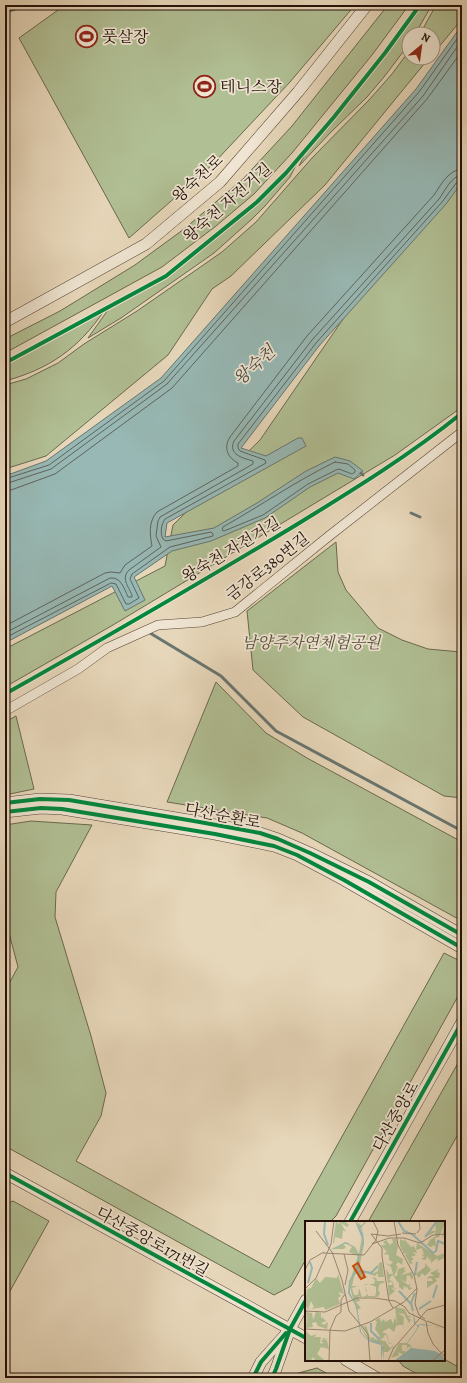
<svg xmlns="http://www.w3.org/2000/svg" width="467" height="1383" viewBox="0 0 467 1383" font-family="Alegreya,'Noto Serif KR',serif">
  <style>
    .green { fill: #b1bf94; stroke: #6a684e }
    .water { fill: #97b8b4; stroke: #69756f }
    .lines { fill: none; stroke-linecap: round; stroke-linejoin: round }
    .shore { stroke: #5e645e; stroke-width: 1 }
    .stream { stroke: #69756f; stroke-width: 3 }
    .minor-casing { stroke: #554234; stroke-width: 10 }
    .tertiary-casing { stroke: #554234; stroke-width: 12 }
    .minor { stroke: #efe5d2; stroke-width: 9 }
    .tertiary { stroke: #efe5d2; stroke-width: 11 }
    .cycleway-casing { stroke: #efe5d2; stroke-width: 6 }
    .cycleway { stroke: #00873e; stroke-width: 4 }
    .labels { text-anchor: middle; stroke-width: 3.5; stroke-linejoin: round; paint-order: stroke }
    .poi-label { font-size: 16px; fill: #241008; stroke: #efe5d2; text-anchor: start }
    .street-label { font-size: 16px; fill: #241008; stroke: #efe5d2 }
    .park-label { font-size: 16px; font-style: italic; fill: #554d39; stroke: #efe5d2 }
    .water-label { font-size: 17px; font-style: italic; fill: #4c4b44; stroke: #efe5d2 }
    .inset-river { fill: none; stroke: #97b8b4; stroke-width: 2 }
    .inset-road { fill: none; stroke: #998773; stroke-width: 1 }
    .view { fill: #cb4e0b; fill-opacity: 0.15; stroke: #cb4e0b; stroke-width: 2 }
    .inset-edge { fill: none; stroke: #241008; stroke-width: 2 }
  </style>
  <rect width="100%" height="100%" fill="#e7d7ba"/>
  <filter id="stains"><feTurbulence type="fractalNoise" baseFrequency=".005" numOctaves="4"/><feColorMatrix values="0 0 0 0 .2 0 0 0 0 .09 0 0 0 0 .02 0 0 0 .5 -.17"/></filter>
  <radialGradient id="worn" r=".72"><stop offset=".6" stop-color="#630" stop-opacity="0"/><stop offset="1" stop-color="#630" stop-opacity=".3"/></radialGradient>
  <g class="green">
    <polygon points="65,5 355,5 290,82 212,165 129,238 19,38"/>
    <polygon points="388,5 409,5 372,55 292,153 254,194 216,226 162,267 5,353 5,339 60,311 135,265 184,229 243,179 292,126"/>
    <polygon points="422,5 432,5 415,34 409,34 409,44 384,77 367,97 331,132 299,166 306,152 348,103"/>
    <polygon points="436,5 462,5 462,19 433,54 433,34 420,34"/>
    <polygon points="409,51 409,58 429,58 325,185 231,276 212,289 168,355 46,456 5,469 5,385 26,379 58,363 84,344 137,311 222,252 256,222 312,158 369,100 392,74"/>
    <path d="M300,157L290,177L265,206L252,219L214,253L121,318L88,338L110,307L166,277L176,271C218,233 265,202 300,157Z"/>
    <polygon points="462,176 462,407 395,455 113,625 5,687 5,649 165,566 173,525 260,440 365,287"/>
    <path d="M104,311C78,349 49,369 5,381V365Z"/>
    <polygon points="336,542 338,572 346,590 378,628 402,640 428,649 461,652 462,650 462,798 444,796 303,717 253,670 247,611"/>
    <polygon points="216,682 266,733 307,758 462,842 462,921 302,833 267,818 167,802"/>
    <polygon points="16,716 34,789 5,795 5,722"/>
    <polygon points="31,821 92,825 56,892 55,917 91,1036 106,1093 101,1116 76,1161 269,1268 444,953 462,962 462,989 336,1216 330,1222 306,1222 306,1259 291,1286 274,1295 5,1146 5,991 18,967 5,918 5,825"/>
    <polygon points="462,1056 462,1127 409,1222 368,1222"/>
    <polygon points="13,1201 49,1221 5,1300 5,1204"/>
    <polygon points="444,1359 462,1369 462,1378 424,1378 403,1366 398,1360"/>
    <polygon points="317,1368 335,1378 293,1378 295,1374"/>
  </g>
  <polygon class="water" points="462,25 462,182 446,204 319,346 241,448 266,456 298,438 302,438 306,446 167,523 165,537 214,528 257,503 306,471 335,457 350,461 363,471 354,479 338,473 310,487 265,518 211,541 172,551 134,577 145,600 125,611 112,586 5,643 5,476 46,461 161,378 416,89"/>
  <g class="lines">
    <g class="shore">
      <path d="M335,462L348,464L355,470V472L352,474L339,469L336,470L308,484L263,515L224,531L222,530L223,527C260,506 296,481 335,462Z"/>
      <polyline points="5,479 49,465 164,381 419,92 462,32"/>
      <polyline points="5,484 51,469 167,384 423,96 462,40"/>
      <polyline points="5,490 11,490 55,474 172,388 427,99 462,51"/>
      <path d="M5,626L105,573L111,572L120,573L125,565L152,546C150,535 148,522 157,512L238,466V463C228,458 223,448 230,437L307,336L434,195C441,185 448,170 462,169"/>
      <path d="M5,633L110,578C121,577 124,588 128,597H132V595C128,586 121,578 129,570L161,547L156,536L158,521L160,517L253,464V461C243,458 228,455 234,441L312,340L439,199C445,191 451,176 462,175"/>
      <path d="M5,638L111,583L116,584L126,604H129L139,598L130,579L132,574L170,547L213,536V534L211,532L166,541L163,539C160,534 161,524 165,519L266,463L265,460L240,451L238,448V444L316,343L442,202L457,182L462,180"/>
    </g>
    <g class="stream">
      <polyline points="5,12 28,5"/>
      <polyline points="361,473 363,475"/>
      <polyline points="411,513 420,517"/>
      <polyline points="150,633 221,676 276,731 462,831"/>
    </g>
    <defs>
      <polyline id="minor" points="5,711 78,669 107,648 158,625 202,622 235,612 329,536 462,432"/>
      <g id="tertiary">
        <polyline points="5,322 146,244 220,182 298,92 367,5"/>
        <polyline points="5,803 40,799 69,800 194,821 260,833 278,839 310,853 369,882 462,935"/>
        <polyline points="5,812 41,808 62,809 215,834 274,846 297,855 344,880 462,948"/>
        <polyline points="5,1173 306,1338"/>
        <polyline points="350,1222 462,1022"/>
        <polyline points="346,1360 377,1378"/>
        <polyline points="253,1378 261,1362 286,1334"/>
        <polyline points="272,1378 276,1369 290,1329 306,1300"/>
      </g>
    </defs>
    <use href="#minor" class="minor-casing"/>
    <use href="#tertiary" class="tertiary-casing"/>
    <use href="#minor" class="minor"/>
    <use href="#tertiary" class="tertiary"/>
    <defs>
      <g id="cycleway">
        <polyline points="5,363 166,276 257,202 286,173 334,117 385,53 420,5"/>
        <path d="M5,694C103,639 200,583 296,525C353,490 410,455 462,413"/>
        <polyline points="5,803 40,799 69,800 194,821 260,833 278,839 310,853 369,882 462,935"/>
        <polyline points="5,812 41,808 62,809 215,834 274,846 297,855 344,880 462,948"/>
        <polyline points="5,1173 306,1338"/>
        <polyline points="350,1222 462,1022"/>
        <polyline points="253,1378 261,1362 286,1333"/>
        <polyline points="272,1378 276,1369 290,1329 306,1300"/>
      </g>
    </defs>
    <use href="#cycleway" class="cycleway-casing"/>
    <use href="#cycleway" class="cycleway"/>
  </g>
  <defs>
    <symbol id="stadium-ring" viewBox="-11 -11 22 22"><circle r="9.5" fill="#efe5d2" stroke="#8f2418" stroke-width="1.5"/><path d="M0-5a6.5 5 0 1 0 0 10a6.5 5 0 1 0 0-10ZM-3.5-1.8h7v3.6h-7Z" fill="#8f2418"/></symbol>
  </defs>
  <g fill-rule="evenodd">
    <use href="#stadium-ring" x="74" y="24" width="25" height="25"/>
    <use href="#stadium-ring" x="192" y="74" width="25" height="25"/>
  </g>
  <g class="labels">
    <g class="poi-label">
      <text x="102" y="42">풋살장</text>
      <text x="220" y="92">테니스장</text>
    </g>
    <g class="street-label">
      <text transform="translate(197 178) rotate(-43)" y="6">왕숙천로</text>
      <text transform="translate(227 202) rotate(-41)" y="6">왕숙천 자전거길</text>
      <text transform="translate(231 549) rotate(-31)" y="6">왕숙천 자전거길</text>
      <text transform="translate(267 566) rotate(-38)" y="6">금강로380번길</text>
      <text transform="translate(223 815) rotate(11)" y="6">다산순환로</text>
      <text transform="translate(395 1116) rotate(-61)" y="6">다산중앙로</text>
      <text transform="translate(153 1241) rotate(29)" y="6">다산중앙로171번길</text>
    </g>
    <g class="park-label">
      <text x="311" y="648">남양주자연체험공원</text>
    </g>
    <g class="water-label">
      <text transform="translate(254 365) rotate(-42)" y="6">왕숙천</text>
    </g>
  </g>
  <g transform="translate(305 1221)">
    <rect width="140" height="140" fill="#e7d7ba"/>
    <path d="M31,0L34,3L35,0H40L44,4L42,6L36,2L41,11L38,9L37,18L30,16L29,23L28,21ZM50,0V1L51,2L55,9V10H56L58,18V11L51,0L57,5L60,0H62L57,6L59,23L54,48L69,52L73,50L74,42L77,41L79,56H73V52L70,55L59,51V55L63,56H59V60V56H55V62V57L51,56L50,62L51,56H55L51,52L49,56L47,65H53L47,67L49,74H53L54,67L57,76L61,75L62,72V76H55L53,75L55,80L51,81L56,87L52,89L55,102L44,63L53,35L44,31L47,26L42,23H38L41,26L39,28H26L41,21L50,26L54,33L57,15L55,9L51,3ZM134,0H140V13L137,17L139,5L134,16L130,17L131,26L129,24L126,26L122,24L125,19L131,15L130,11L121,16L126,10H131L130,3ZM87,18H91L93,26L91,34L98,38L97,44L93,41L91,44L93,46L89,55H92L93,48L100,46L99,50L102,49L96,54L107,51L108,56L107,59L105,55L102,54L101,61L95,58L103,64L106,63L104,66L108,67L104,69L101,64L102,67L99,65L98,69L94,66V61L93,62L88,54L86,55L84,59L87,60L89,64L88,66L92,68L86,67L90,70L84,75L83,64H88L86,60L83,63L81,48L84,53H88L86,46L80,42L85,44L88,41L84,39V34L78,33L82,31L76,24H81L78,21L81,19L85,24L88,21ZM95,18L99,20V18L106,26L109,25L112,32L107,31L111,34L106,36L109,38L106,40L108,42L105,43L100,34L102,32L99,33L95,25ZM112,22L132,35L140,32V39L139,37L133,40L132,37L126,42L125,35V40L122,35L121,39L116,38L121,35L119,36L116,33L119,34L117,27L111,29ZM120,42L126,49L120,55L117,52L114,57L111,53L120,46ZM134,48L132,51L135,52L134,57H130L132,60L122,67V60H128L126,57L122,58L124,55H129L125,52ZM33,53L39,73L33,71L36,75L33,77L35,83L20,89L19,86L6,88L9,86L6,80L3,89L0,83L2,68L6,67L11,57L15,62L20,56L32,57ZM67,56L71,57L72,60H80L77,63L75,62L73,69L75,72L73,76H62V72L63,75H70L71,72V66L64,63L60,64L62,70L61,71L60,63H69L70,59ZM90,86L100,88L102,94L107,96H103L106,99L104,102L99,93L93,92L99,96L98,108V104H93V107L92,103L89,111L84,107L77,111L82,113L84,122H87L84,123L81,113L77,118L73,117L75,115L70,108L72,101L70,99L75,97L76,101L79,98L80,101L86,98L88,103L90,96L92,103ZM2,91L7,92L8,99L11,91L16,92V97L21,93L17,96L21,100L16,102L19,104L23,101L22,108L13,105L11,101L7,102L8,106L1,107ZM54,104L64,117L57,104L60,106L61,104L65,117L69,116V118L80,120L85,127L90,123L83,131H79L78,140V124L62,117ZM0,109L6,115L12,113L9,116H16L15,121L16,123L19,121H16L18,117H24L18,118L22,119L24,128L16,126L12,133L18,138L19,136L18,140H11L8,136L6,139L10,140H0ZM94,122H102L106,125L102,127V124H97V130H100L99,134L93,131L94,134L86,137Z" fill="#b1bf94"/>
    <path d="M50,0L55,6L61,0L55,7L58,12L59,21L56,32L54,35V47L45,61V72L52,86L56,111L62,118L74,121L78,125V128L76,140V124L66,121L61,118L55,111L51,85L43,72L44,60L52,47L53,33L49,26L46,25L41,22L26,30L40,21L43,22L46,25L50,26V27L53,34L55,32L58,20ZM108,90L111,104L117,103L129,105L134,107H140H133L129,105L114,104V106L102,123L106,124L107,127L130,130L137,134L140,140H89L106,127V125L102,123V122L113,106L109,102Z" fill="#97b8b4"/>
    <path class="inset-river" d="M20,0L19,13L23,24M93,0L99,10L107,13L128,32L131,30L133,20L140,23M120,16L132,0M53,50L66,52L73,45M110,54L112,41M3,62L7,47L5,41M94,70L106,83M128,77L132,64M114,88L126,80M108,90L106,82L110,72M66,102V110L75,119"/>
    <path class="inset-road" d="M89,0L93,24L109,54L112,68L110,83L114,94L120,98M11,10L27,31L37,59L44,90L63,113L65,140M97,12L111,13M112,12L115,8L114,0M66,13L83,15L96,13M66,13L77,27V35M70,21L67,23L84,17H99L115,22L128,14L140,13M18,32L59,34L71,19L73,10L68,0M39,33L43,49L40,64M77,35L84,80L88,87M0,49L5,39L19,31M11,57L26,23L29,0M0,68L11,57M0,90L20,91L52,77H69L90,80L100,86L104,92M104,92L121,100L123,112L128,123M122,100L140,107M0,104L1,89M0,108L40,110L65,101L99,81L112,67M128,123L140,136M88,128L122,89L140,84M24,140L25,109L31,95L36,91V79L40,73M83,140L89,126M127,140L140,129"/>
    <path class="view" d="M53,42L60,56L56,58L48,45Z"/>
    <rect width="140" height="140" class="inset-edge"/>
  </g>
  <rect width="467" height="1383" fill="none" stroke="#e7d7ba" stroke-width="20"/>
  <rect x="6" y="6" width="455" height="1371" fill="none" stroke="#241008" stroke-width="2"/>
  <rect x="10" y="10" width="447" height="1363" fill="none" stroke="#241008"/>
  <g transform="translate(421 46) rotate(29)"><circle r="19" fill="#efe5d2" stroke="#9e9081"/>
  <path d="M0-3L7 15L0 10L-7 15Z" fill="#8f2418"/>
  <text y="-6" font-size="11" font-weight="bold" text-anchor="middle" fill="#241008">N</text>
  </g>
  <rect width="100%" height="100%" filter="url(#stains)"/>
  <rect width="100%" height="100%" fill="url(#worn)"/>
</svg>
